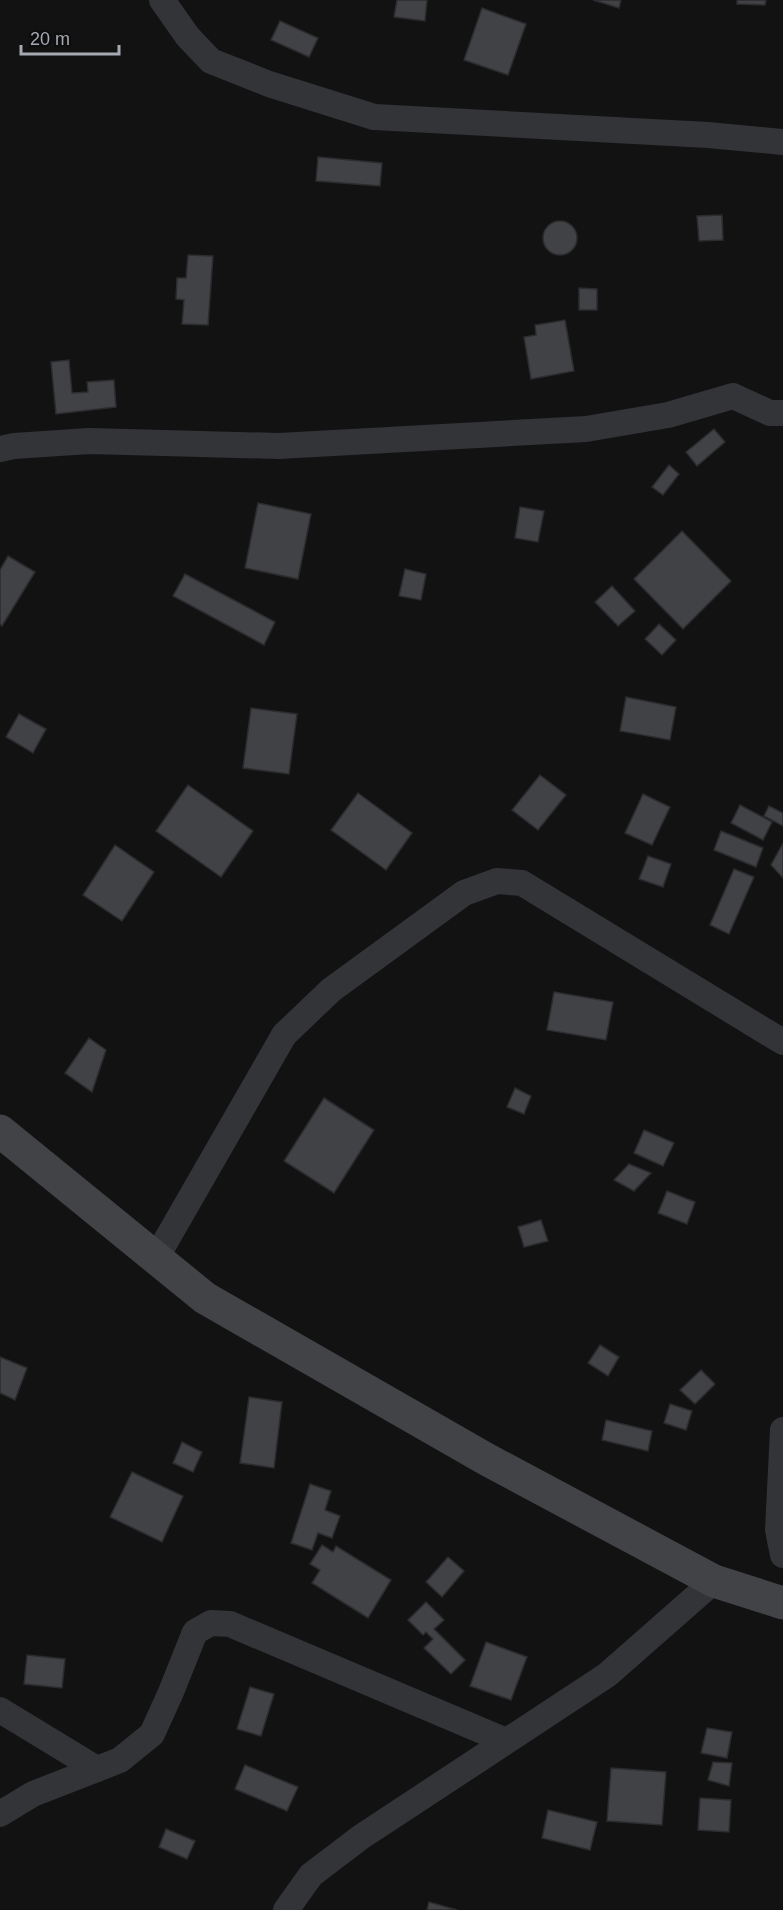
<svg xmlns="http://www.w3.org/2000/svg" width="783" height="1910" viewBox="0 0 783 1910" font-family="Helvetica,sans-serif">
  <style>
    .building { fill: #414246; stroke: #2c2c2f; stroke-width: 1.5 }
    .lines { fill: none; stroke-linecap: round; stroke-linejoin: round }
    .street { stroke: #333438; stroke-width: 26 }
    .secondary { stroke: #424347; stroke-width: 33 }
  </style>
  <rect width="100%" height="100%" fill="#121213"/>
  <g class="building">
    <polygon points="397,0 427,0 425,21 394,17"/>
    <polygon points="593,0 621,0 619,8"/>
    <polygon points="737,0 766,0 765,5 737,4"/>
    <polygon points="482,8 526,24 508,75 464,60"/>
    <polygon points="280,21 318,38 309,57 271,40"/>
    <polygon points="318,157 382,163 380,186 316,181"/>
    <polygon points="722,215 723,240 699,241 697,216"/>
    <circle cx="560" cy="238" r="17"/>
    <polygon points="188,255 213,256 208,325 182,324 184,300 176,299 177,278 186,278"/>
    <polygon points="579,288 597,289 597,310 579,310"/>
    <polygon points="565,320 574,371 531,379 524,337 536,335 535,325"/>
    <polygon points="69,360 72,393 88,392 87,382 114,380 116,407 56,414 51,362"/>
    <polygon points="714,429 725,442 697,466 686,452"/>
    <polygon points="669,465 679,474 663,495 652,487"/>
    <polygon points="258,503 311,514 298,579 245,568"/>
    <polygon points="520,507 544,511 538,542 515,538"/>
    <polygon points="682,531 731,581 683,629 634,579"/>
    <polygon points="8,556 35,572 2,626 0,624 0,570"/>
    <polygon points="405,569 426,574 421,600 399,596"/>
    <polygon points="185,574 275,622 264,645 173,596"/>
    <polygon points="612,586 635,611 618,626 595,602"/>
    <polygon points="659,624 676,640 662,655 645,639"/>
    <polygon points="626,697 676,707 670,740 620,731"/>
    <polygon points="251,708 297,714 289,774 243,768"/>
    <polygon points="19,714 46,729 33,753 6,737"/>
    <polygon points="540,775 566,795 538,830 512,810"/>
    <polygon points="188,785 253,831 221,877 156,831"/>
    <polygon points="358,793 412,833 386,870 331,830"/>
    <polygon points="643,794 670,807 652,845 625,833"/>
    <polygon points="740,805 772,822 763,840 731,823"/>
    <polygon points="769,806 783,813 783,826 764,816"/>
    <polygon points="721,831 763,848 756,867 714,850"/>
    <polygon points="783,843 783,878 771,865"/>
    <polygon points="115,845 154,872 122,921 83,895"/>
    <polygon points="648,856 671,864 663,887 639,879"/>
    <polygon points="734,869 754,877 729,934 710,925"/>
    <polygon points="554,992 613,1002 606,1040 547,1030"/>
    <polygon points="89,1038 106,1050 92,1092 65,1073"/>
    <polygon points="515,1088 531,1096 524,1114 507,1107"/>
    <polygon points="324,1098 374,1130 334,1193 284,1161"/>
    <polygon points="644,1130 674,1143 663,1166 634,1153"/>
    <polygon points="629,1164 651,1173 634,1191 614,1180"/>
    <polygon points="667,1191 695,1202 687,1224 658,1213"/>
    <polygon points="541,1220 548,1241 524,1247 518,1227"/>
    <polygon points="600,1345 619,1357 608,1376 588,1363"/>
    <polygon points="0,1357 27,1368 15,1400 0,1393"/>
    <polygon points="701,1370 715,1384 695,1404 680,1390"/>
    <polygon points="249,1397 282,1402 274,1468 240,1463"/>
    <polygon points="670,1404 692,1411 686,1430 664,1423"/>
    <polygon points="606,1420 652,1431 648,1451 602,1440"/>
    <polygon points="182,1442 202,1452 193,1472 173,1463"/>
    <polygon points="132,1472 183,1496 162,1542 110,1517"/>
    <polygon points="310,1484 331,1491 325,1510 340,1516 332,1538 318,1533 312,1550 291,1543"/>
    <polygon points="322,1545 333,1552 336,1546 391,1580 368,1618 312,1583 320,1570 310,1564"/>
    <polygon points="448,1557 464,1571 442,1597 426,1582"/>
    <polygon points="426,1602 444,1620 434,1629 465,1660 451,1674 424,1648 433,1639 426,1632 423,1635 408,1620"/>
    <polygon points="486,1642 527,1657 511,1700 470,1686"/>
    <polygon points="27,1655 65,1659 62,1688 24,1684"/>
    <polygon points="250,1687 274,1694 261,1736 237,1729"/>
    <polygon points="707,1728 732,1732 727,1758 701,1753"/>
    <polygon points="713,1762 732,1763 729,1786 708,1780"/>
    <polygon points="245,1765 298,1787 287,1811 235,1789"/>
    <polygon points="611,1768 666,1772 662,1825 607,1821"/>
    <polygon points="700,1798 731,1800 729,1832 698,1830"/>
    <polygon points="548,1810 597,1822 590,1850 542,1838"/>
    <polygon points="166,1829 195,1841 187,1859 159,1847"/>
    <polygon points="429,1902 457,1910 427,1910"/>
  </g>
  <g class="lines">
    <g class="street">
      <polyline points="162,0 188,37 211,61 269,84 374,117 708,135 783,142"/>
      <polyline points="0,449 14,446 89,441 279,446 586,429 668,415 733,396 770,413 783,413"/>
      <polyline points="156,1258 284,1035 331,990 464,893 497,881 522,883 783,1042"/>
      <polyline points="783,1430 778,1530 783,1555"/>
      <polyline points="0,1710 97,1769"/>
      <polyline points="0,1814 33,1794 120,1760 152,1734 171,1692 195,1632 211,1623 230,1624 506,1741"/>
      <polyline points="286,1910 311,1875 361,1837 607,1675 714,1581"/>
    </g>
    <polyline class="secondary" points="0,1131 205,1298 486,1459 714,1581 783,1603"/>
  </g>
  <path d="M21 45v9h98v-9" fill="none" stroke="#a5a9b2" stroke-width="3"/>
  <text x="30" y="45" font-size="18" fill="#a5a9b2" stroke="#0d0d0e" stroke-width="4.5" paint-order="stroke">20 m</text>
</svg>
